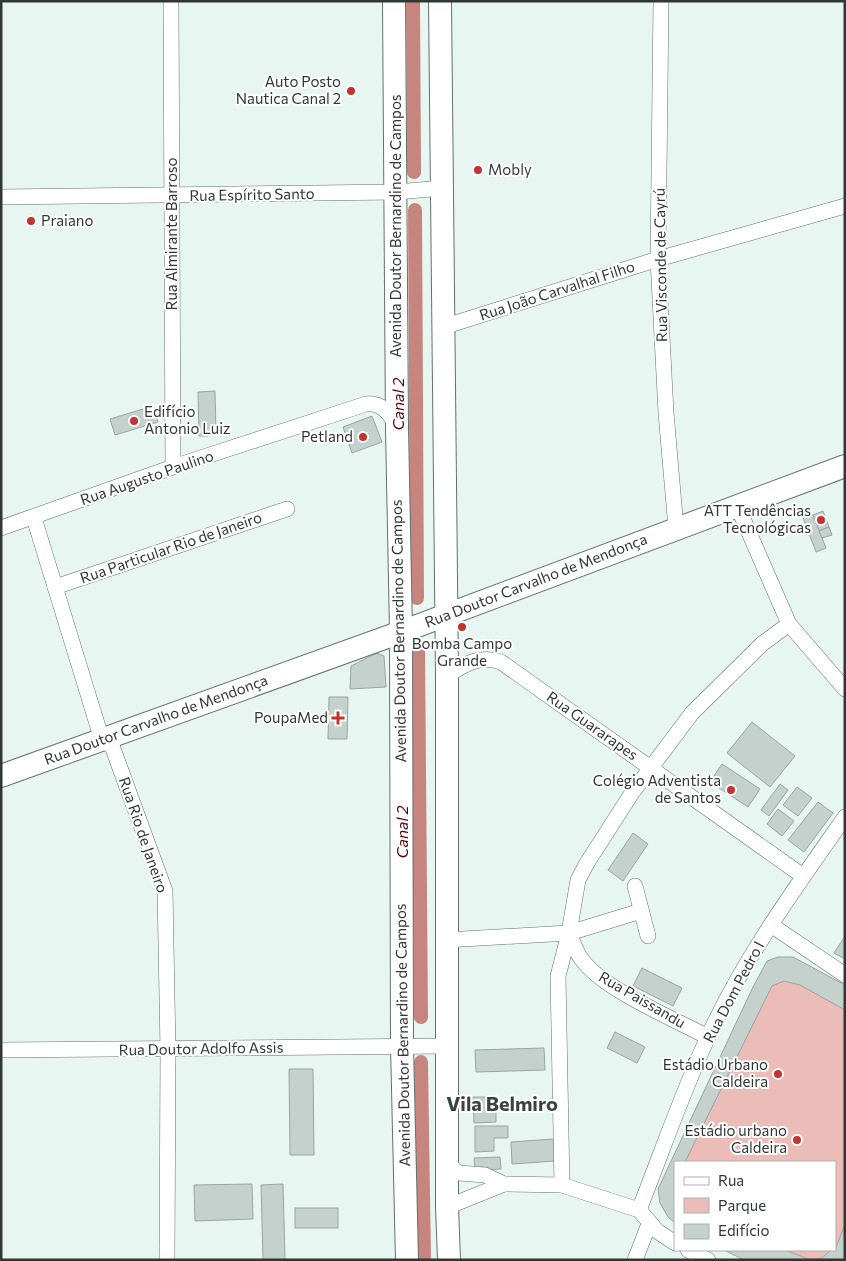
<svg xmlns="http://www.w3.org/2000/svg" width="846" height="1261" viewBox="0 0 846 1261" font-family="Commissioner,sans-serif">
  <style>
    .green { fill: #ecbdb8 }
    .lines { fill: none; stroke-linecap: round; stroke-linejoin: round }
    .canal { stroke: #c6857e; stroke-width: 14 }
    .building { fill: #c4d1cd; stroke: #99a5a2 }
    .street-casing { stroke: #64706d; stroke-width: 16 }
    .secondary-casing { stroke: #64706d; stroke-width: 24 }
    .street { stroke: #fff; stroke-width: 15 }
    .secondary { stroke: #fff; stroke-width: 22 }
    .poi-dot { fill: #c23332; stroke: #fff; stroke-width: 2 }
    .labels { text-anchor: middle; stroke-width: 4; stroke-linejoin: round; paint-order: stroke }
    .poi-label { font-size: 15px; fill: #313735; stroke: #fff; text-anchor: end }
    .street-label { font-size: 15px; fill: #313735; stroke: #fff }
    .water-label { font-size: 16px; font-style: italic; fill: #560509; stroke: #fff }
    .district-label { font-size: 20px; font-weight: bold; fill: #384340; stroke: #fff }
  </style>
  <rect width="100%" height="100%" fill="#e8f6f2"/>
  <path class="green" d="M778,957H793L845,985V1260H744L724,1250H835V1162H675V1223C663,1214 660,1203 658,1189L753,987L767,961Z"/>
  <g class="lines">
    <g class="canal">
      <polyline points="413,1 414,172"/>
      <polyline points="415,210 417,598"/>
      <polyline points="418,647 421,1017"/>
      <polyline points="421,1062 424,1260"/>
    </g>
  </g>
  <g class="building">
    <polygon points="215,391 216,432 208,432 208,436 199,436 198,392"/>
    <polygon points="153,406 158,422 115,435 110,419"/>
    <polygon points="372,416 382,442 352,453 343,427"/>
    <polygon points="823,511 829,527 819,531 813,515"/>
    <polygon points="813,515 826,548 816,552 803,518"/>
    <polygon points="829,527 832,535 822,538 819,531"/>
    <polygon points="377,653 384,656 386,687 350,689 351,666"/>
    <polygon points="329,697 348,697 347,739 328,739"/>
    <polygon points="752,722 795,756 770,787 727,753"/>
    <polygon points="722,764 760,789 748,807 710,782"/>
    <polygon points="780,784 788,790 769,816 761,810"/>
    <polygon points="797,787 812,798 798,816 783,805"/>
    <polygon points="818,802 833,813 804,852 788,840"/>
    <polygon points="778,809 794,821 782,836 767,824"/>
    <polygon points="633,833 648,844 623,881 608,870"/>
    <polygon points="845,936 845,959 834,953"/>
    <polygon points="778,957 793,957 845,985 845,1010 800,985 784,981 772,986 685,1162 675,1162 675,1223 668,1217 660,1203 658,1189 753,987 767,961"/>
    <polygon points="642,968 682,988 673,1006 633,986"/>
    <polygon points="615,1032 645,1047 637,1063 607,1048"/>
    <polygon points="544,1048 545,1070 476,1072 475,1050"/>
    <polygon points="289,1069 313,1069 314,1155 290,1155"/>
    <polygon points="473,1097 488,1097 488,1106 496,1106 496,1122 474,1123"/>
    <polygon points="475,1126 508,1126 508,1138 494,1138 494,1151 475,1152"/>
    <polygon points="553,1139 555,1161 512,1164 511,1142"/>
    <polygon points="500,1157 501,1169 475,1170 474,1158"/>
    <polygon points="252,1184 253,1219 195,1221 194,1185"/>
    <polygon points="283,1184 285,1260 263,1260 261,1185"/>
    <rect x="295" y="1208" width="43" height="20"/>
    <polygon points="845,1224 845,1260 744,1260 724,1250 785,1250 811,1260 822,1258 831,1250 835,1250"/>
  </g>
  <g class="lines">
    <defs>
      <g id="street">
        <polyline points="171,1 173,467"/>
        <polyline points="661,1 658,259 666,413 676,528"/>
        <polyline points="1,197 397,192 442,188"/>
        <polyline points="443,327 658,259 845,206"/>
        <polyline points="737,505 789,624 845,689"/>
        <polyline points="34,518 102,740 112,746 165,891 168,1050 167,1260"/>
        <path d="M1,528L173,467L366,404C381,402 390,413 396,426"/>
        <polyline points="55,587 287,509"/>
        <path d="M447,676C464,664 479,655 501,662L803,876"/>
        <polyline points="635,886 648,936"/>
        <polyline points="771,925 845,975"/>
        <polyline points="569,933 641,911"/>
        <path d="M446,940L569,933C573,942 576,953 583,961C605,990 674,1019 708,1037"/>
        <polyline points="1,1050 447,1046"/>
        <polyline points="447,1156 453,1169 459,1173 485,1175 504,1184 562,1185 639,1210 657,1231 675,1243"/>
        <polyline points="562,1185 558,976 569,933 578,880 587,863 632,793 692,713 762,644 789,624"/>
        <polyline points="447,1207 504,1184"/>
        <path d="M639,1210C662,1152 682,1093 708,1037C744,958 796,887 845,817"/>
        <polyline points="688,1250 708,1260"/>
        <polyline points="635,1260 649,1224"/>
      </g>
      <g id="secondary">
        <polyline points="394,1 397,428 401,632 402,1046 407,1260"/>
        <polyline points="440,1 447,676 447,1207 449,1260"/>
        <polyline points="1,776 401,632 845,466"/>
      </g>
    </defs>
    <use href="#street" class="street-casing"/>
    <use href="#secondary" class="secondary-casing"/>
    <use href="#street" class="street"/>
    <use href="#secondary" class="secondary"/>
  </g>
  <g class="poi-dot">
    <circle cx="351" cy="91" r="5"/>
    <circle cx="478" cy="170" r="5"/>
    <circle cx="31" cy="221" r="5"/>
    <circle cx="134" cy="421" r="5"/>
    <circle cx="363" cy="437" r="5"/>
    <circle cx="821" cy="520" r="5"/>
    <circle cx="462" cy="627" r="5"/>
    <path d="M335.5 710.5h5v5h5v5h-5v5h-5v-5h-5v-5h5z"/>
    <circle cx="731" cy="790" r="5"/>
    <circle cx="778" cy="1074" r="5"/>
    <circle cx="797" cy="1140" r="5"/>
  </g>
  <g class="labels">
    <g class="poi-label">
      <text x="341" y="87">Auto Posto<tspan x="341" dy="17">Nautica Canal 2</tspan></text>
      <text x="488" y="175" text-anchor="start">Mobly</text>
      <text x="41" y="226" text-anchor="start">Praiano</text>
      <text x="144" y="417" text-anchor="start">Edifício<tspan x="144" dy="17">Antonio Luiz</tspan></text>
      <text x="353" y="442">Petland</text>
      <text x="811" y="516">ATT Tendências<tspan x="811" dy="17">Tecnológicas</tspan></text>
      <text x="462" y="649" text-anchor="middle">Bomba Campo<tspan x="462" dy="17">Grande</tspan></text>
      <text x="328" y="723">PoupaMed</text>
      <text x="721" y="786">Colégio Adventista<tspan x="721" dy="17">de Santos</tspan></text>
      <text x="768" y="1070">Estádio Urbano<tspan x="768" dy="17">Caldeira</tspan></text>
      <text x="787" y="1136">Estádio urbano<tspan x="787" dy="17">Caldeira</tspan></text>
    </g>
    <g class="street-label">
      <text transform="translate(252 195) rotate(-1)" y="5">Rua Espírito Santo</text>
      <text transform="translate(396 226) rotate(-90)" y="5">Avenida Doutor Bernardino de Campos</text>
      <text transform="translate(172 234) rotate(-90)" y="5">Rua Almirante Barroso</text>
      <text transform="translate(661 265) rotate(-91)" y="5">Rua Visconde de Cayrú</text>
      <text transform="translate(557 291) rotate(-18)" y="5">Rua João Carvalhal Filho</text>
      <text transform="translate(147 478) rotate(-19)" y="5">Rua Augusto Paulino</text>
      <text transform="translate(171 548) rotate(-19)" y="5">Rua Particular Rio de Janeiro</text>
      <text transform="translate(536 581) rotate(-21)" y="5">Rua Doutor Carvalho de Mendonça</text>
      <text transform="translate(399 631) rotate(-91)" y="5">Avenida Doutor Bernardino de Campos</text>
      <text transform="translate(156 720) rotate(-20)" y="5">Rua Doutor Carvalho de Mendonça</text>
      <text transform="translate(592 726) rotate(35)" y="5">Rua Guararapes</text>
      <text transform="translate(143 835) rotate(71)" y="5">Rua Rio de Janeiro</text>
      <text transform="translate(734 992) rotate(-62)" y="5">Rua Dom Pedro I</text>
      <text transform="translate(642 1000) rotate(30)" y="5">Rua Paissandu</text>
      <text transform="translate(403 1035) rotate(-91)" y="5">Avenida Doutor Bernardino de Campos</text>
      <text transform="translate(201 1049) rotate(-1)" y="5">Rua Doutor Adolfo Assis</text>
    </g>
    <g class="water-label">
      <text transform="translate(398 404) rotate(-90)" y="6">Canal 2</text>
      <text transform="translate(402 832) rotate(-90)" y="6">Canal 2</text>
    </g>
    <g class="district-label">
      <text x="502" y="1111">Vila Belmiro</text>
    </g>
  </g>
  <rect width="846" height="1261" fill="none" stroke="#313735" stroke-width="5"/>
  <rect x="674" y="1161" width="162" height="90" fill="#ffffff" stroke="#adafae"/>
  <rect x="684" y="1177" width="25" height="8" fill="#ffffff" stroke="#adafae"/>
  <text x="718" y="1186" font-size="15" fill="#313735">Rua</text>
  <rect x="684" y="1198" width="25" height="15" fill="#ecbdb8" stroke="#adafae"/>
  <text x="718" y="1211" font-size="15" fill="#313735">Parque</text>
  <rect x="684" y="1224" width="25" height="15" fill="#c4d1cd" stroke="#adafae"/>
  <text x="718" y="1236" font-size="15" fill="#313735">Edifício</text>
</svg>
